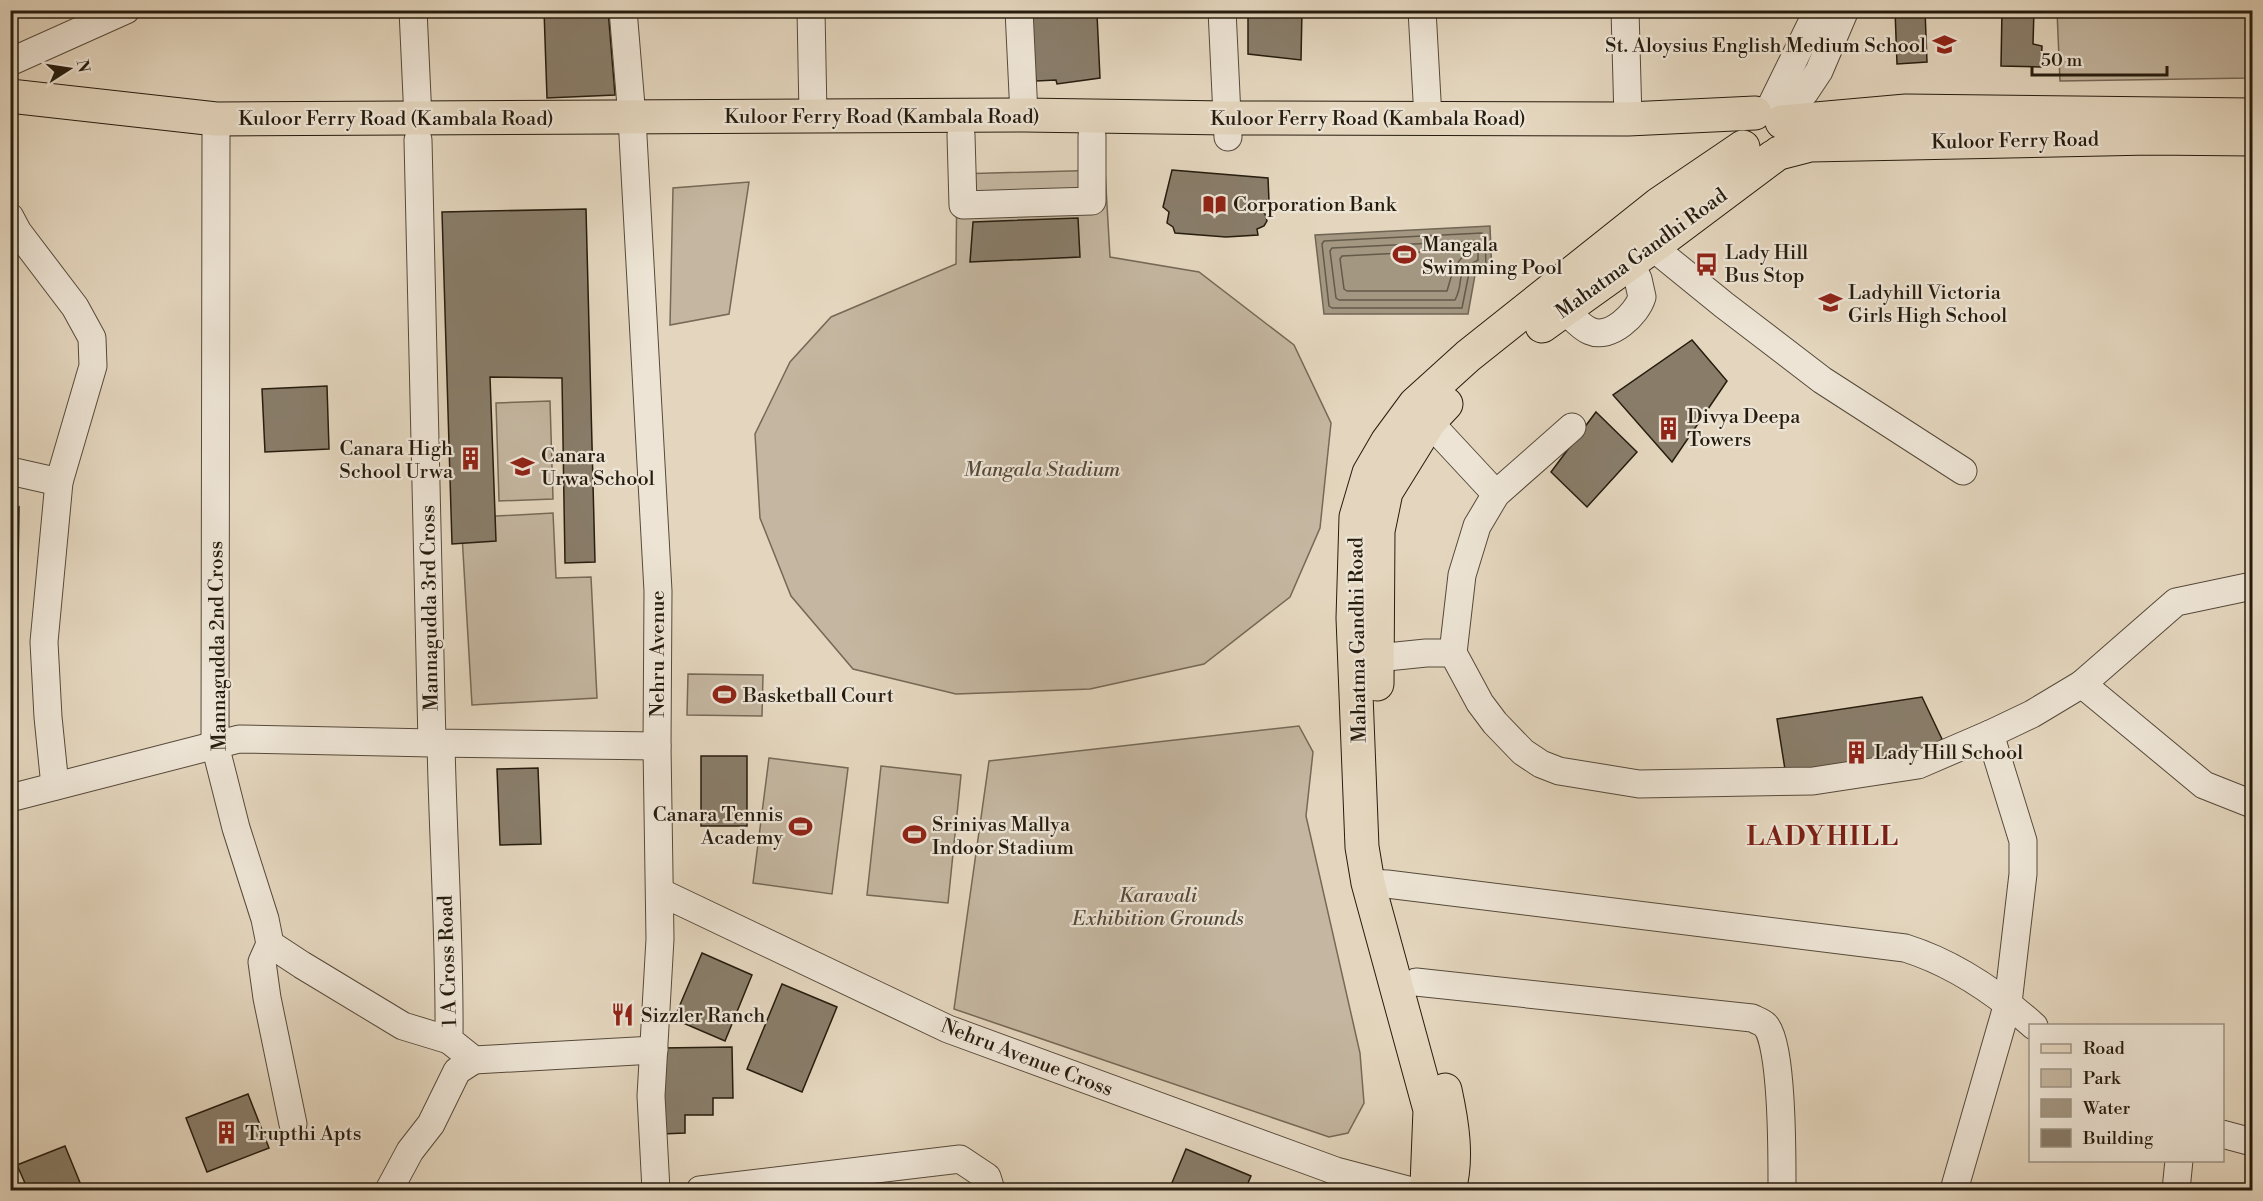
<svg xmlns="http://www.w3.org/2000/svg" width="2263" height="1201" viewBox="0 0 2263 1201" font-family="'Libre Bodoni',serif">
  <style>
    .green { fill: #c4b6a0; stroke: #756957; stroke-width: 1.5 }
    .water { fill: #a39782; stroke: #716654; stroke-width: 1.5 }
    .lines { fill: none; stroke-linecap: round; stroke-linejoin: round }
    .shore { stroke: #645a48; stroke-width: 1.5 }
    .building { fill: #897d6a; stroke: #261c0e; stroke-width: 1.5 }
    .minor-casing { stroke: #564a3a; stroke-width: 29 }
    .major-casing { stroke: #261c0e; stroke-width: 35 }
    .minor { stroke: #ede4d5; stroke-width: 27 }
    .major { stroke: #e4d6be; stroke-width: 33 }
    .labels { text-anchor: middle; stroke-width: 4.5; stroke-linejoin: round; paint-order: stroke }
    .poi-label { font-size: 20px; fill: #261c0e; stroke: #ede4d5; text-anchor: start }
    .street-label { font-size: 20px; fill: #261c0e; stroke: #ede4d5 }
    .park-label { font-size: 20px; font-style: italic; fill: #554a3a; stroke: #ede4d5 }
    .district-label { font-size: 26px; font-weight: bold; letter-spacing: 1.5px; fill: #7a1f14; stroke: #ede4d5 }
  </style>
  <rect width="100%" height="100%" fill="#e4d6be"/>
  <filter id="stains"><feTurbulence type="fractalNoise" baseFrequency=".00333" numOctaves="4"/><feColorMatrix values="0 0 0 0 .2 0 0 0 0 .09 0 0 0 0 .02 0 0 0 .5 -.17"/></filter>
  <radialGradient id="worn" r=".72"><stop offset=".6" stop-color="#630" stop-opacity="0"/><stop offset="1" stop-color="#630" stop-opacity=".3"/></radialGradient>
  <g class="green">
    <polygon points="2057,11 2247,11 2250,78 2060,81"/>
    <polygon points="1105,170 1110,257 1199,272 1294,345 1331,423 1320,528 1290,597 1204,664 1090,689 956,694 853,669 791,596 760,518 755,434 790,362 831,317 956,264 957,174"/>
    <polygon points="749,182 729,314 670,325 673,188"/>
    <polygon points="550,401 553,499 499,501 496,403"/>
    <polygon points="553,513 556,578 591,577 597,698 472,705 461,518"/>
    <polygon points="688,674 763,675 762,716 687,715"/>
    <polygon points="1299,726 1313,752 1306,816 1360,1053 1364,1103 1348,1133 1329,1137 954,1009 989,761"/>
    <polygon points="769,758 848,768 832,894 753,883"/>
    <polygon points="881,766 961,775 948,903 867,895"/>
  </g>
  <polygon class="water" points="1490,226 1492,275 1475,275 1468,314 1324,314 1315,235"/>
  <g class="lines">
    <g class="shore">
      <path d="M1482,233L1485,235L1486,267C1482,272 1474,267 1469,273L1462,308H1332L1329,306L1322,244L1324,241Z"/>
      <path d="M1475,241L1478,243V260C1452,273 1466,279 1455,300H1339L1336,298L1330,251L1332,248Z"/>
      <polygon points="1462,250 1465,254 1454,267 1447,291 1347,291 1344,289 1340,259 1342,256"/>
    </g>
  </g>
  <g class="building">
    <polygon points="544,10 608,10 615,95 547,98"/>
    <polygon points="1029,10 1102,10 1103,13 1097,14 1100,78 1057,84 1056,80 1036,81"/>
    <polygon points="1248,10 1302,10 1301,60 1248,54"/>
    <polygon points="1895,10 1925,10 1927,62 1897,64"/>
    <polygon points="2002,10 2034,10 2033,44 2042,46 2041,67 2001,66"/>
    <polygon points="1172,170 1268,178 1269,201 1258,209 1265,214 1267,221 1264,226 1257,229 1258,235 1226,237 1175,233 1173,227 1167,223 1169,212 1163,207"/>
    <polygon points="586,209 595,562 565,563 562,378 490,377 496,541 452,544 442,212"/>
    <polygon points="1078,218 1080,257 970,262 973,222"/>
    <polygon points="1692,340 1727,381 1672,462 1613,395"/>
    <polygon points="327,386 329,449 265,452 262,389"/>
    <polygon points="1596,412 1637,452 1587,507 1551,472"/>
    <polygon points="19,507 17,638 10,640 10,511"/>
    <polygon points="1922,697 1942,739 1918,765 1787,782 1777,719"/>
    <rect x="701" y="756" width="46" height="70"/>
    <polygon points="538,768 541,844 500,845 497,769"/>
    <polygon points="702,953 752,975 725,1041 674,1019"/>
    <polygon points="782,984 837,1007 802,1092 747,1069"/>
    <polygon points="732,1047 733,1098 713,1098 713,1115 685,1115 685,1133 662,1134 661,1048"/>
    <polygon points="248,1094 269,1148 207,1172 186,1118"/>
    <polygon points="65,1146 83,1190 28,1190 17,1165"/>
    <polygon points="1186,1149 1251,1176 1245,1190 1169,1190"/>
  </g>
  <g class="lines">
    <defs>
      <g id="minor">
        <polyline points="413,10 418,119"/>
        <polyline points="623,10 632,118 658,591 657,746 660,939 651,1096 656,1190"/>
        <polyline points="811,10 813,115"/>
        <polyline points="1019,10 1024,115"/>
        <polyline points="1222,10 1228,137"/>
        <polyline points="1422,10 1428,118"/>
        <polyline points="1625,10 1628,119"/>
        <polyline points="10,62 126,10"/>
        <polyline points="1768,112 1818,10"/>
        <polyline points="1781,120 1805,92 1819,71 1845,10"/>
        <polyline points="216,135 215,745 236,828 265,919 270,944 302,965 403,1026 449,1040"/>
        <polyline points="961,135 963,205 1092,201 1092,136"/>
        <polyline points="418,140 432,743 657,746"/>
        <polyline points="10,217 18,232 75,307 92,338 93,366 59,482 44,642 48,717 55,786"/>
        <polyline points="1658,243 1660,253 1724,305 1822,380 1963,471"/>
        <path d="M1564,309C1572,316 1580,327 1590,331C1610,340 1637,314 1642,297L1638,279L1630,263"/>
        <polyline points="1417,409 1496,494"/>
        <polyline points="10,471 59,482"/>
        <polyline points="1453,653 1462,575 1477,526 1496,494 1572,427"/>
        <polyline points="1377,658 1426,653 1453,653 1480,703 1495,723 1523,752 1541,764 1559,771 1639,784 1813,781 1918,765 1990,734 2032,714 2082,684 2176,602 2252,586"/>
        <polyline points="2082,684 2204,785 2252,804"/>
        <path d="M441,743C443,842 450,941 449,1040L474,1060L654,1050"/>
        <polyline points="10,798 239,739 432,743"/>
        <path d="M1368,883L1387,884L1905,948C1953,963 1996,992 2034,1026"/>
        <polyline points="660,892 948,1029 1336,1171 1408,1190"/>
        <polyline points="270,944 262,962 267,998 293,1124"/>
        <path d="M1416,982L1752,1018C1756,1020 1762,1022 1765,1025C1783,1042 1782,1162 1782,1190"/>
        <polyline points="2222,1134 2252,1142"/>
        <polyline points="389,1190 410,1151 431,1124 457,1071 474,1060"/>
        <polyline points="700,1190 960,1159 987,1177 991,1190"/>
        <polyline points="1954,1190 2008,1003 2023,874 2023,841 1990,734"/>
        <polyline points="2176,1190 2179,1160"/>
      </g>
      <g id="major">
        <polyline points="10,96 216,119 1024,115 1227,118 1628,119 1755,113"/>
        <polyline points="1782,122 1906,111 2252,115"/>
        <polyline points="1779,153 1810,145 2150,138 2252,139"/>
        <polyline points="1542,326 1658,243 1773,157"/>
        <polyline points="1377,684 1378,531 1386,492 1430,421 1446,404"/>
        <path d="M1445,1090C1452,1122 1458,1158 1449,1190"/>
        <polyline points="1425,1190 1427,1185 1430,1110 1368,883 1362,847 1353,618 1356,517 1369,473 1387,442 1415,404 1468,356 1659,204 1743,147"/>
      </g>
    </defs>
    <use href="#minor" class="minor-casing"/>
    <use href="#major" class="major-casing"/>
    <use href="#minor" class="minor"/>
    <use href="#major" class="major"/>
  </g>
  <defs>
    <symbol id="school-bare" viewBox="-9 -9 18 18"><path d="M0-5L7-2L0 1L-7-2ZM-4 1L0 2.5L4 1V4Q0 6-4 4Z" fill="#8f2418" stroke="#ede4d5" stroke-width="2.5" paint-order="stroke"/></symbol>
    <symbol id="library-bare" viewBox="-9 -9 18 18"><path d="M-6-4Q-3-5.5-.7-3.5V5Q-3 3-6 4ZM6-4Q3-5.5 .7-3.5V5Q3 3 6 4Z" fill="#8f2418" stroke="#ede4d5" stroke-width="2.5" paint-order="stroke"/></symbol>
    <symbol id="stadium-bare" viewBox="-9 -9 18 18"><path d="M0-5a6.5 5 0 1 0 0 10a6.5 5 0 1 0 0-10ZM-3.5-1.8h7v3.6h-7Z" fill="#8f2418" stroke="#ede4d5" stroke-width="2.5" paint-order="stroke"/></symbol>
    <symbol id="bus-bare" viewBox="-9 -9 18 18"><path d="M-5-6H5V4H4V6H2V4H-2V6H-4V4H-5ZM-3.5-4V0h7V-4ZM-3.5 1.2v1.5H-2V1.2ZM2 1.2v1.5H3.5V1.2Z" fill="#8f2418" stroke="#ede4d5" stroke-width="2.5" paint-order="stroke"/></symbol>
    <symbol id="building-bare" viewBox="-9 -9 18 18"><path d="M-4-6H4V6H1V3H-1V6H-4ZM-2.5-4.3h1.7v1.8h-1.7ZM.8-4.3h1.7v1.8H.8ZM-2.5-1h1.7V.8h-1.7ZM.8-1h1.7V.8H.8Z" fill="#8f2418" stroke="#ede4d5" stroke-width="2.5" paint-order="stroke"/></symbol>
    <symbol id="restaurant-bare" viewBox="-9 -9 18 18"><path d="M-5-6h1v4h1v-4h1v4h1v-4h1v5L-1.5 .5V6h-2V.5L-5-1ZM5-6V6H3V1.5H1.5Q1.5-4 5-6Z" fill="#8f2418" stroke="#ede4d5" stroke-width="2.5" paint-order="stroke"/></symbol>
  </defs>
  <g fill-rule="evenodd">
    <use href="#school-bare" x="1928" y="28" width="33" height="33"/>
    <use href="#library-bare" x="1198" y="188" width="33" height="33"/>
    <use href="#stadium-bare" x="1388" y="238" width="33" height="33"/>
    <use href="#bus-bare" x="1690" y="248" width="33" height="33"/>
    <use href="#school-bare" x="1814" y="286" width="33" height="33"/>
    <use href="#building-bare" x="1652" y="412" width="33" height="33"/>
    <use href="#building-bare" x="454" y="442" width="33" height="33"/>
    <use href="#school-bare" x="506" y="450" width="33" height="33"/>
    <use href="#stadium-bare" x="708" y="678" width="33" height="33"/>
    <use href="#building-bare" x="1840" y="736" width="33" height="33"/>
    <use href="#stadium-bare" x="784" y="810" width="33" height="33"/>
    <use href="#stadium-bare" x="898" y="818" width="33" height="33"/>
    <use href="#restaurant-bare" x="606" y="998" width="33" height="33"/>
    <use href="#building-bare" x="210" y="1116" width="33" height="33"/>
  </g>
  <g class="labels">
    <g class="poi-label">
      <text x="1926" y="52" text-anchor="end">St. Aloysius English Medium School</text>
      <text x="1233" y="211">Corporation Bank</text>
      <text x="1422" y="251">Mangala<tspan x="1422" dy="23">Swimming Pool</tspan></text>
      <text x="1725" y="259">Lady Hill<tspan x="1725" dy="23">Bus Stop</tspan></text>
      <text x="1848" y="299">Ladyhill Victoria<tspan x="1848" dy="23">Girls High School</tspan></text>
      <text x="1687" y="423">Divya Deepa<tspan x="1687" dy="23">Towers</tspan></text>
      <text x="453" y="455" text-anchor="end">Canara High<tspan x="453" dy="23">School Urwa</tspan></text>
      <text x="541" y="462">Canara<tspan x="541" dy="23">Urwa School</tspan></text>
      <text x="743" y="702">Basketball Court</text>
      <text x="1874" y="759">Lady Hill School</text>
      <text x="783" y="821" text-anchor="end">Canara Tennis<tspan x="783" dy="23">Academy</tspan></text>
      <text x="932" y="831">Srinivas Mallya<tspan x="932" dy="23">Indoor Stadium</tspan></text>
      <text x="641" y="1022">Sizzler Ranch</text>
      <text x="245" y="1140">Trupthi Apts</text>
    </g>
    <g class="street-label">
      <text x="882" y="123">Kuloor Ferry Road (Kambala Road)</text>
      <text x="396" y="125">Kuloor Ferry Road (Kambala Road)</text>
      <text x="1368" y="125">Kuloor Ferry Road (Kambala Road)</text>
      <text transform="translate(2015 140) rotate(-1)" y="7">Kuloor Ferry Road</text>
      <text transform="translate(1641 253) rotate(-36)" y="7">Mahatma Gandhi Road</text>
      <text transform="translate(429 608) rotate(-91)" y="7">Mannagudda 3rd Cross</text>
      <text transform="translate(1357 640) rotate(-91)" y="7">Mahatma Gandhi Road</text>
      <text transform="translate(217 646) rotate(-91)" y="7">Mannagudda 2nd Cross</text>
      <text transform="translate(657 654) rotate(-90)" y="7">Nehru Avenue</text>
      <text transform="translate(447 961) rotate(-92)" y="7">1 A Cross Road</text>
      <text transform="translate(1027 1057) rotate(21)" y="7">Nehru Avenue Cross</text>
    </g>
    <g class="park-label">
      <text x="1042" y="476">Mangala Stadium</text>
      <text x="1158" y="902">Karavali<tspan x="1158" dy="23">Exhibition Grounds</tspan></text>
    </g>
    <g class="district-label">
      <text x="1823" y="845">LADYHILL</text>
    </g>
  </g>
  <rect width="2263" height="1201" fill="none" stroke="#e4d6be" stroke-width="36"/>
  <rect x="12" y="12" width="2239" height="1177" fill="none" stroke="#261c0e" stroke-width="3"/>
  <rect x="18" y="18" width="2227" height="1165" fill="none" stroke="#261c0e" stroke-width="1.5"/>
  <rect x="2029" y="1024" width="195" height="138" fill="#ede4d5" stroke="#9d9485" stroke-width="1.5"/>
  <rect x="2041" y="1044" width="30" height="9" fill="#e4d6be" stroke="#9d9485" stroke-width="1.5"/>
  <text x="2083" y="1054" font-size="18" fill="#261c0e">Road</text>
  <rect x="2041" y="1069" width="30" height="18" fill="#c4b6a0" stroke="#9d9485" stroke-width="1.5"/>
  <text x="2083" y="1084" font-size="18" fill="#261c0e">Park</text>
  <rect x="2041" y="1099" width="30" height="18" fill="#a39782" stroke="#9d9485" stroke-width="1.5"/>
  <text x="2083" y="1114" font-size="18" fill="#261c0e">Water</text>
  <rect x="2041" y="1129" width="30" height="18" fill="#897d6a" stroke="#9d9485" stroke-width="1.5"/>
  <text x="2083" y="1144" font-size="18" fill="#261c0e">Building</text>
  <g transform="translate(69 69) rotate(78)" stroke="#ede4d5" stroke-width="4.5" paint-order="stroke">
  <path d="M0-4.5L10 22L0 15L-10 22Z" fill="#261c0e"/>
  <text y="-9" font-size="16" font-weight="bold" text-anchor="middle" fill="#261c0e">N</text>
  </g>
  <path d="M2032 66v9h135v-9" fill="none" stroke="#261c0e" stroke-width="3"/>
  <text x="2041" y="66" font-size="18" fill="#261c0e" stroke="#ede4d5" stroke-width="4.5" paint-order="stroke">50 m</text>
  <rect width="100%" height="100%" filter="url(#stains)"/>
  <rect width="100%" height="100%" fill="url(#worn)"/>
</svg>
